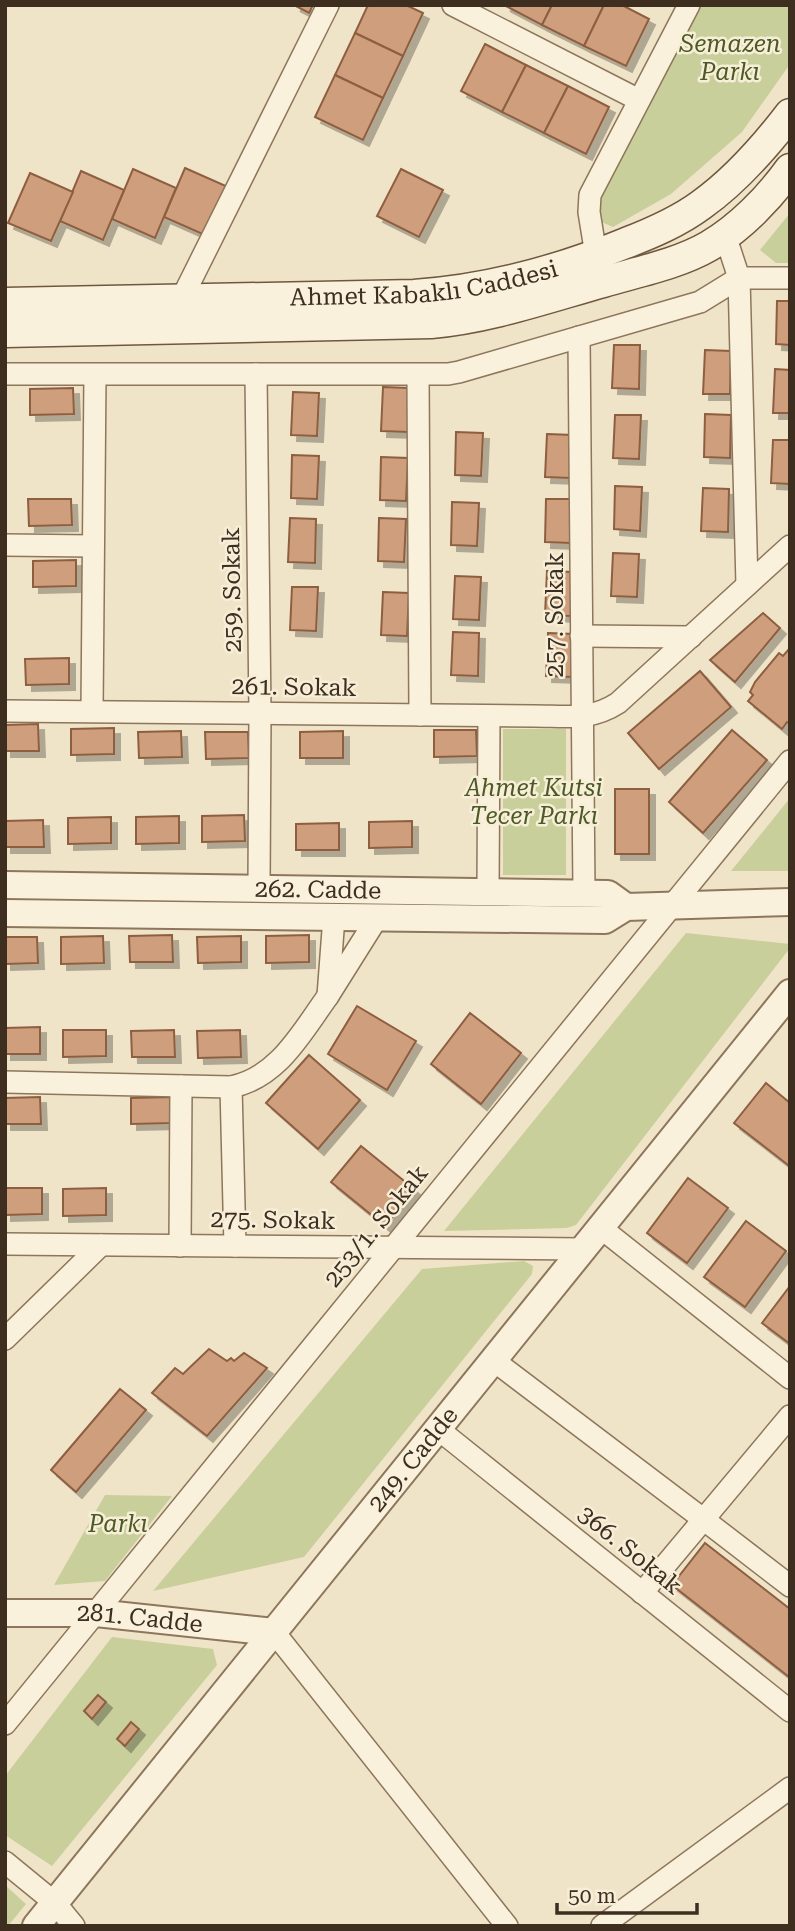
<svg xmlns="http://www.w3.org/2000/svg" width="795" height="1931" viewBox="0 0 795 1931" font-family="'Roboto Serif',serif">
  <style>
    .green { fill: #c9cf9b }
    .building { fill: #cf9f7d; stroke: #8d5f41; stroke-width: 2; filter: url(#shadow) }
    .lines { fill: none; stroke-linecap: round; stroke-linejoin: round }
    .minor-casing { stroke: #8d765c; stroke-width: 24 }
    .tertiary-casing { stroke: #8d765c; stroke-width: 30 }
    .secondary-casing { stroke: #6f573f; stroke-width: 33 }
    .minor { stroke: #faf1dc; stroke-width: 21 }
    .tertiary { stroke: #faf1dc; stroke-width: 26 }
    .secondary { stroke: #faf1dc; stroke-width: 30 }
    .labels { text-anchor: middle; stroke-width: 5; stroke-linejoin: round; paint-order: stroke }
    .park-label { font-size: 24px; font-style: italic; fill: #4d5a26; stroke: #f7eed8 }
    .street-label { font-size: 24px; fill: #3d2e20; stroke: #f7eed8 }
  </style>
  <defs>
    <filter id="shadow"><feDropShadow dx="6" dy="6" stdDeviation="0" flood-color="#0004"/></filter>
  </defs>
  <rect width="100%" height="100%" fill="#f0e4c8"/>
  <g class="green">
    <polygon points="698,5 790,5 790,64 742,132 671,194 613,227 599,221 594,210"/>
    <polygon points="790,213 790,263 776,263 760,250"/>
    <rect x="503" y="729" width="63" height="146"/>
    <polygon points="790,798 790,871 731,871"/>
    <polygon points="686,933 790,944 790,948 576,1225 567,1228 444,1231"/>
    <polygon points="524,1261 533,1266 532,1274 304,1557 153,1591 422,1269"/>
    <polygon points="105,1495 172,1496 105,1581 54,1585"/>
    <polygon points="112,1637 213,1649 217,1665 52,1866 5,1835 5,1776"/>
    <polygon points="5,1885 26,1904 8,1926 5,1926"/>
  </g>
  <g class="building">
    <polygon points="294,5 313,5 309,13"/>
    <polygon points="368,5 406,5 423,13 403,56 355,33"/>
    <polygon points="504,5 552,5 542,25"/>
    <polygon points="552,5 604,5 584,46 542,25"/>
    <polygon points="604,5 622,5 649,19 626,66 584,46"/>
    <polygon points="355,33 403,56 383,98 335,75"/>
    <polygon points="485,44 526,65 502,112 461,91"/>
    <polygon points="526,65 568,86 544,133 502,112"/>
    <polygon points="335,75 383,98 363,140 315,117"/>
    <polygon points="568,86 609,107 586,154 544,133"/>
    <polygon points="185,168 228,187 207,236 164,217"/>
    <polygon points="133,169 176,188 155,238 112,219"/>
    <polygon points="401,169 443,190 419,237 377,216"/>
    <polygon points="81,171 124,190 103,240 60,221"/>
    <polygon points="30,173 73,192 51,241 8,223"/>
    <polygon points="777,301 790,301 790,345 776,344"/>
    <polygon points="614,345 640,345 639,389 612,388"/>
    <polygon points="705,350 731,351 730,394 703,394"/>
    <polygon points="775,369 790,370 790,413 773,413"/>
    <polygon points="383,387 409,388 408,432 381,431"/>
    <polygon points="73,388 74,414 30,415 30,389"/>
    <polygon points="293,392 319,393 317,436 291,435"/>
    <polygon points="705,414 731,415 730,458 704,457"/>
    <polygon points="615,415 641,415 639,459 613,458"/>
    <polygon points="456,432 483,433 481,476 455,475"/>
    <polygon points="547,434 573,435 571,478 545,477"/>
    <polygon points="773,440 790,440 790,484 771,483"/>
    <polygon points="292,455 319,456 317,499 291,498"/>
    <polygon points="381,457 408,458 406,501 380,500"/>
    <polygon points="615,486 642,487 640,531 614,529"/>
    <polygon points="703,488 729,489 728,532 701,531"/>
    <polygon points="28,499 71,499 72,525 29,526"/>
    <polygon points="546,499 573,499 571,543 545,542"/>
    <polygon points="452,502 479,503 477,546 451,545"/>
    <polygon points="290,518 316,519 315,563 288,562"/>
    <polygon points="379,518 406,519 404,562 378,561"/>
    <polygon points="613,553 639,554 637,597 611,596"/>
    <polygon points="76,560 76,586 33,587 33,561"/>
    <polygon points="547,571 573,572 571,616 545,615"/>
    <polygon points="455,576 481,577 479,620 453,619"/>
    <polygon points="292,587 318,587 316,631 290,630"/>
    <polygon points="383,592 409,593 407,636 381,635"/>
    <polygon points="763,613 780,628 735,682 710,660"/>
    <polygon points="453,632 479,633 478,676 451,675"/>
    <polygon points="548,633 574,634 572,677 546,676"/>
    <polygon points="790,648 790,724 787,722 782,729 748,701 753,695 750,692 755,682 779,653 783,656"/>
    <polygon points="69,658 69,684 26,685 25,659"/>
    <polygon points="700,671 731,707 659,769 628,733"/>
    <polygon points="38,724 39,751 5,751 5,725"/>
    <polygon points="114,728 114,754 71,755 71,729"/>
    <polygon points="434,730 476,730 477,756 434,757"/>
    <polygon points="732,730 767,760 703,833 669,802"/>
    <polygon points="181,731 182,757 139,758 138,732"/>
    <polygon points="343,731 343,758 300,758 300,732"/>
    <polygon points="205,732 248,732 249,758 206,759"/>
    <rect x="615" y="789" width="34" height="65"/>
    <polygon points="244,815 245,841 202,842 202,816"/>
    <polygon points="179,816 179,843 136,844 136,817"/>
    <polygon points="111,817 111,843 68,844 68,818"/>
    <polygon points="43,820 44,847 5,847 5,821"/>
    <polygon points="412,821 412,847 369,848 369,822"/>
    <polygon points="339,823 339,850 296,850 296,824"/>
    <polygon points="172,935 173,962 130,962 129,936"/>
    <polygon points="309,935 309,962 266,963 266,936"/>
    <polygon points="103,936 104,963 61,964 61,937"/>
    <polygon points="241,936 241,962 198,963 197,937"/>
    <polygon points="5,937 37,937 38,963 5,964"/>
    <polygon points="357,1006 416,1041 387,1090 328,1054"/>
    <polygon points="470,1013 521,1053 481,1104 431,1064"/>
    <polygon points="40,1027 40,1054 5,1054 5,1028"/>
    <polygon points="63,1030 106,1030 106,1056 63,1057"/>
    <polygon points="174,1030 175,1057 132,1057 131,1031"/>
    <polygon points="240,1030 241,1057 198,1058 197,1031"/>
    <polygon points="309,1055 360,1100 318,1149 266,1103"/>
    <polygon points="766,1083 790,1103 790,1163 788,1165 734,1123"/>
    <polygon points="40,1097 41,1124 5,1124 5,1098"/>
    <polygon points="174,1097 174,1123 131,1124 131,1098"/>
    <polygon points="361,1146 414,1189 385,1226 331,1182"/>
    <polygon points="688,1178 728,1208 687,1263 647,1233"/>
    <polygon points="5,1188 42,1188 42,1214 5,1215"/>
    <polygon points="106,1188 106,1215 63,1216 63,1189"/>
    <polygon points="746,1221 786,1251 745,1307 704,1277"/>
    <polygon points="790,1286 790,1344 762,1323"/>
    <polygon points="209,1349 227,1361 231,1358 234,1361 244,1353 267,1368 207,1436 152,1393 175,1368 183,1374"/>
    <polygon points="120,1389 146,1410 76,1492 51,1470"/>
    <polygon points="705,1543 790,1609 789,1677 672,1585"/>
    <polygon points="98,1695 106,1702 92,1719 84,1711"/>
    <polygon points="131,1722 139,1729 125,1746 117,1739"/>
  </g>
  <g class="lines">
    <defs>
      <g id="minor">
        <polyline points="453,5 639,100"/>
        <polyline points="725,235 739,278 747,585"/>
        <polyline points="596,255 589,212 590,195 689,5"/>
        <polyline points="181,300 328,5"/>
        <polyline points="579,337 584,893"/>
        <polyline points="5,374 448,374 459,372 700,302 739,278 790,278"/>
        <polyline points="256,374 260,713 259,889"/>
        <polyline points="418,375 420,715"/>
        <polyline points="5,545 93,546"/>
        <polyline points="581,636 691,637"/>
        <path d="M5,711L534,716C567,716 590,721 618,703L790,546"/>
        <polyline points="92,711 95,375"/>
        <polyline points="488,892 489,716"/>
        <polyline points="334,917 328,996 377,918"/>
        <polyline points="5,1082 231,1087"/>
        <polyline points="601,1228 790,1378"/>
        <polyline points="5,1244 583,1249"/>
        <polyline points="180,1246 181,1086"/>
        <path d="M235,1246L231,1087C278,1078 302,1032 328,996"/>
        <polyline points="5,1339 101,1245"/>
        <polyline points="493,1360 703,1519 790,1586"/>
        <polyline points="438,1429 790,1711"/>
        <polyline points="642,1593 790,1416"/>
        <polyline points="274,1632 507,1926"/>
        <polyline points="5,1724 790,761"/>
        <polyline points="5,1862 55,1903 74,1926"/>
        <polyline points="602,1926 790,1788"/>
      </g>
      <g id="tertiary">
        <path id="s1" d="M5,885L608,894L626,907"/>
        <polyline points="5,913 605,920 626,907 790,902"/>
        <path id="s2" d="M5,1613H96L274,1632"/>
        <path id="s3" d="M36,1926L790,993"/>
      </g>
      <g id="secondary">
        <path id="s4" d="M5,303L414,295C487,290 558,271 626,243C652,233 678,222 701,205C736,180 764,148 790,114"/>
        <path d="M5,332L431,323C489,318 546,298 603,282C637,272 678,264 709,246C740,228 769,198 790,169"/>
      </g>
    </defs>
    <use href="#minor" class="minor-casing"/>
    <use href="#tertiary" class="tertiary-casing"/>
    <use href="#secondary" class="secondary-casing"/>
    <use href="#minor" class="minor"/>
    <use href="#tertiary" class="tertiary"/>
    <use href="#secondary" class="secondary"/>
  </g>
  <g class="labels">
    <g class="park-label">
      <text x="730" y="52">Semazen<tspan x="730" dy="28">Parkı</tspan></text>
      <text x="534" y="796">Ahmet Kutsi<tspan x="534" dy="28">Tecer Parkı</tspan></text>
      <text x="118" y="1532">Parkı</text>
    </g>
    <g class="street-label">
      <text dy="8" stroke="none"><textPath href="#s4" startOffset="420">Ahmet Kabaklı Caddesi</textPath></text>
      <text transform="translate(232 590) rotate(-91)" y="8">259. Sokak</text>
      <text transform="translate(555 615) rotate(-90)" y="8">257. Sokak</text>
      <text transform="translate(294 687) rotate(1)" y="8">261. Sokak</text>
      <text dy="8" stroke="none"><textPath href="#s1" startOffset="313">262. Cadde</textPath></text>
      <text transform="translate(273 1220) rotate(1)" y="8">275. Sokak</text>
      <text transform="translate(376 1226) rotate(-51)" y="8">253/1. Sokak</text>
      <text dy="8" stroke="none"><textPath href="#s3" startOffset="600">249. Cadde</textPath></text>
      <text transform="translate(630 1550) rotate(39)" y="8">366. Sokak</text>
      <text dy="8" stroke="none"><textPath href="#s2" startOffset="135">281. Cadde</textPath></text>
    </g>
  </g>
  <rect width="795" height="1931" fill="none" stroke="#3d2e20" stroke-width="14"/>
  <path d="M557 1903v10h140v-10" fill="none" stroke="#3d2e20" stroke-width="3.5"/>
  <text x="568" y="1903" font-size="21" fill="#3d2e20" stroke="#f7eed8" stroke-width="5" paint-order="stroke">50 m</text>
</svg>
